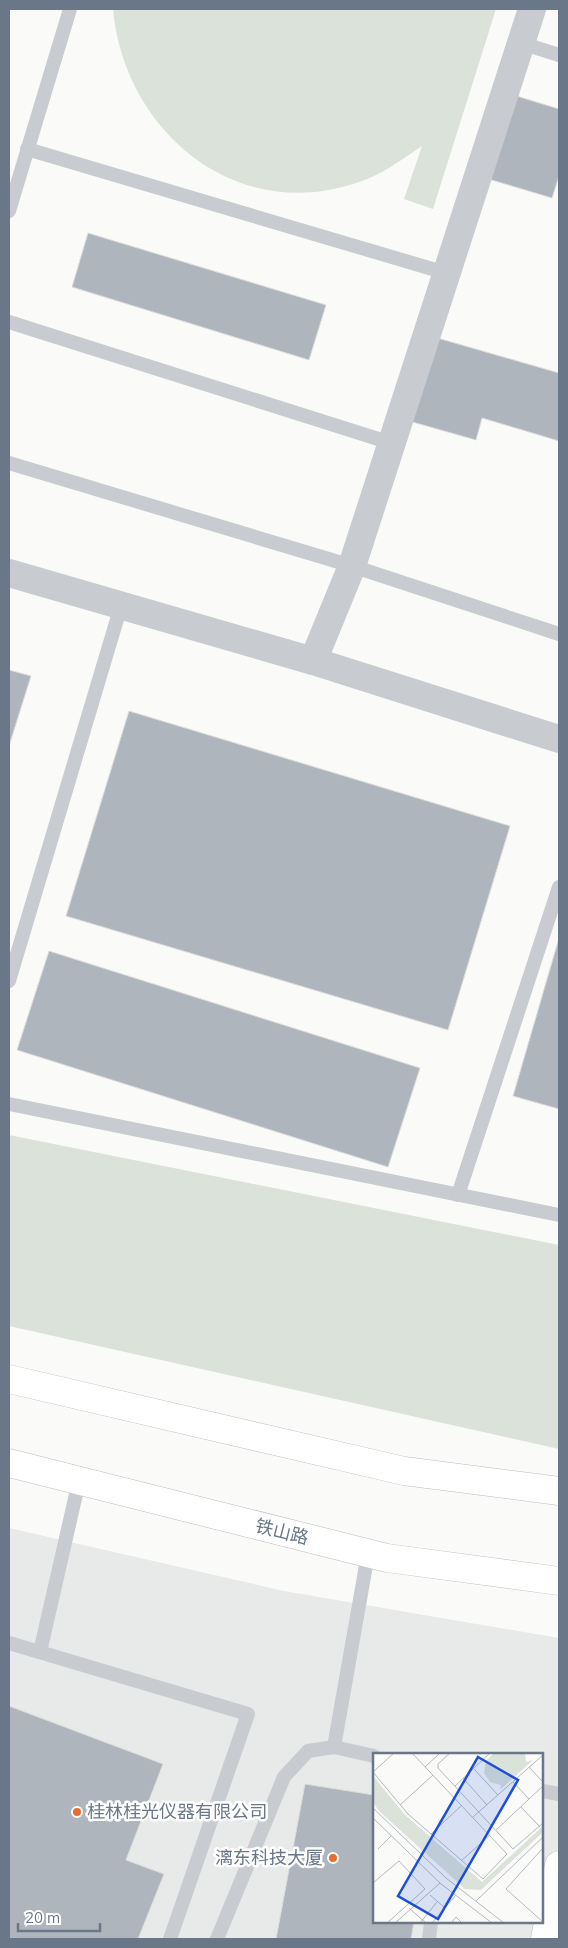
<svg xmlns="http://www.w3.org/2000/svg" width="568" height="1948" viewBox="0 0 568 1948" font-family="Mulish,'Noto Sans SC',sans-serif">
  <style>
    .built { fill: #e8e9e9; fill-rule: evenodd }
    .green { fill: #dbe2d9 }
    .building { fill: #afb5bd; stroke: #dcdcda }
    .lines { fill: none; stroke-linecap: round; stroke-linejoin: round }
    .secondary-casing { stroke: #babec4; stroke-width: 29 }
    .highway-casing { stroke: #bbbdc1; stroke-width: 29 }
    .lane { stroke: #c8cbcf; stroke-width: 14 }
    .street { stroke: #c8cbcf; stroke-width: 28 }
    .secondary { stroke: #fff; stroke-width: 28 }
    .highway { stroke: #fff; stroke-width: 28 }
    .poi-dot { fill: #e56d2d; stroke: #fff; stroke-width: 2 }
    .labels { text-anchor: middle; stroke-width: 5; stroke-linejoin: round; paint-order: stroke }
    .street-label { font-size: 18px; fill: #697789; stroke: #fff }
    .poi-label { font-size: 18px; fill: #697789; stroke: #fff; text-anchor: start }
    .inset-road { fill: none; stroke: #b3bac2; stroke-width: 1 }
    .view { fill: #1d4ed8; fill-opacity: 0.15; stroke: #1d4ed8; stroke-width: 2.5 }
    .inset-edge { fill: none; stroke: #697789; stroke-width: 2.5 }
  </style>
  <rect width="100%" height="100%" fill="#fafaf8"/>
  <path class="built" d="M9,1528L284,1591L559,1638V1939H9ZM374,1754H542V1922H374Z"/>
  <g class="green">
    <path d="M113,9H496L433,209L404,199L422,146C401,160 380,176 356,183C234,224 124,130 113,9Z"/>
    <polygon points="9,1135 559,1245 559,1449 9,1326"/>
  </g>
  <g class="building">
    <polygon points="510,94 559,109 559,176 552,198 485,178"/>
    <polygon points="88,233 326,305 309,360 72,287"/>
    <polygon points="434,337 559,373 559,441 482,418 476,440 409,421"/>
    <polygon points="9,670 31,676 9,746"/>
    <polygon points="129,711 510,826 448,1030 66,916"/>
    <polygon points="559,938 559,1109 513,1096"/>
    <polygon points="49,951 420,1068 388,1167 17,1050"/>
    <polygon points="9,1706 163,1764 126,1860 164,1874 138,1939 9,1939"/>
    <polygon points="305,1784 374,1795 374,1922 414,1922 411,1939 276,1939"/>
  </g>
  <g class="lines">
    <defs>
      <polyline id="secondary" points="545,1939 559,1865"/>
      <g id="highway">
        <polyline points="9,1379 404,1471 559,1491"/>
        <polyline points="9,1463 387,1558 559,1581"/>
      </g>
    </defs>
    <use href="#secondary" class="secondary-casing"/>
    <use href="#highway" class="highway-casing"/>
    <g class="lane">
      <polyline points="521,43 559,55"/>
      <polyline points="27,149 446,273"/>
      <polyline points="9,211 70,9"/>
      <polyline points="9,322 391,443"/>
      <polyline points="9,463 352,566 559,634"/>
      <polyline points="9,981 121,606"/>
      <polyline points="9,1104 559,1215"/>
      <polyline points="458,1195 559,887"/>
      <polyline points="9,1643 248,1714 170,1939"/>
      <polyline points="40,1652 79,1481"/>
      <polyline points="334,1747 374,1756"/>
      <polyline points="542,1791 559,1794"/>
      <polyline points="217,1939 284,1777 308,1751 334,1747 368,1554"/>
      <polyline points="429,1939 431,1922"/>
    </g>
    <g class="street">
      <polyline points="9,573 313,661 559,739"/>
      <polyline points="313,661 352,566 532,9"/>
    </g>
    <use href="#secondary" class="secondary"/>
    <use href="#highway" class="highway"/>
  </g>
  <g class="poi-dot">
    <circle cx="77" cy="1812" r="5"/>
    <circle cx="333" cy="1858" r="5"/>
  </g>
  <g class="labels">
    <g class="street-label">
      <text transform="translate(282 1532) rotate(14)" y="6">铁山路</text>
    </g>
    <g class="poi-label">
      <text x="87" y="1818">桂林桂光仪器有限公司</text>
      <text x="323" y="1864" text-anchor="end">漓东科技大厦</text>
    </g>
  </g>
  <g transform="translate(373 1753)">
    <rect width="170" height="170" fill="#fafaf8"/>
    <path d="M121,0H152L153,9L160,7L127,37L128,32L117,29L111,20L113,8ZM0,23L32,62L109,129L170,73V79L108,137L92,136L6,58L0,49Z" fill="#dbe2d9"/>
    <path class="inset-road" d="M77,0L65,11V15L140,96L170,70M52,14L67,0M156,14L170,29M101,16L125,42M0,19L35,61L110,126L134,101L39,0M0,19L21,0M90,25L114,52M140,29L156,46M82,33L117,0M27,52L60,22M148,54L167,74M0,55L73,125L131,170M100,64L170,2M0,65L68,131L119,170M123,77L170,33M58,81L89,52M170,95L133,136L170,169M5,96L18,83M88,108L117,82M0,130L26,108L52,136L14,170M57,142L72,155M103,148L170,84M36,155L53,170M22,170L67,130M47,170L64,149M59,170L83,142M78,170L83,164L89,170"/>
    <path class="view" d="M105,4L145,27L65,166L25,143Z"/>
    <rect width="170" height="170" class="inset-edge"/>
  </g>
  <rect width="568" height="1948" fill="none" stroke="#697789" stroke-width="20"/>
  <path d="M18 1923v8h82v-8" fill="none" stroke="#697789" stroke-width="2.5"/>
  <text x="25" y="1923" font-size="15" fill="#697789" stroke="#ffffff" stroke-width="4" paint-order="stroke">20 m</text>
</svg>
